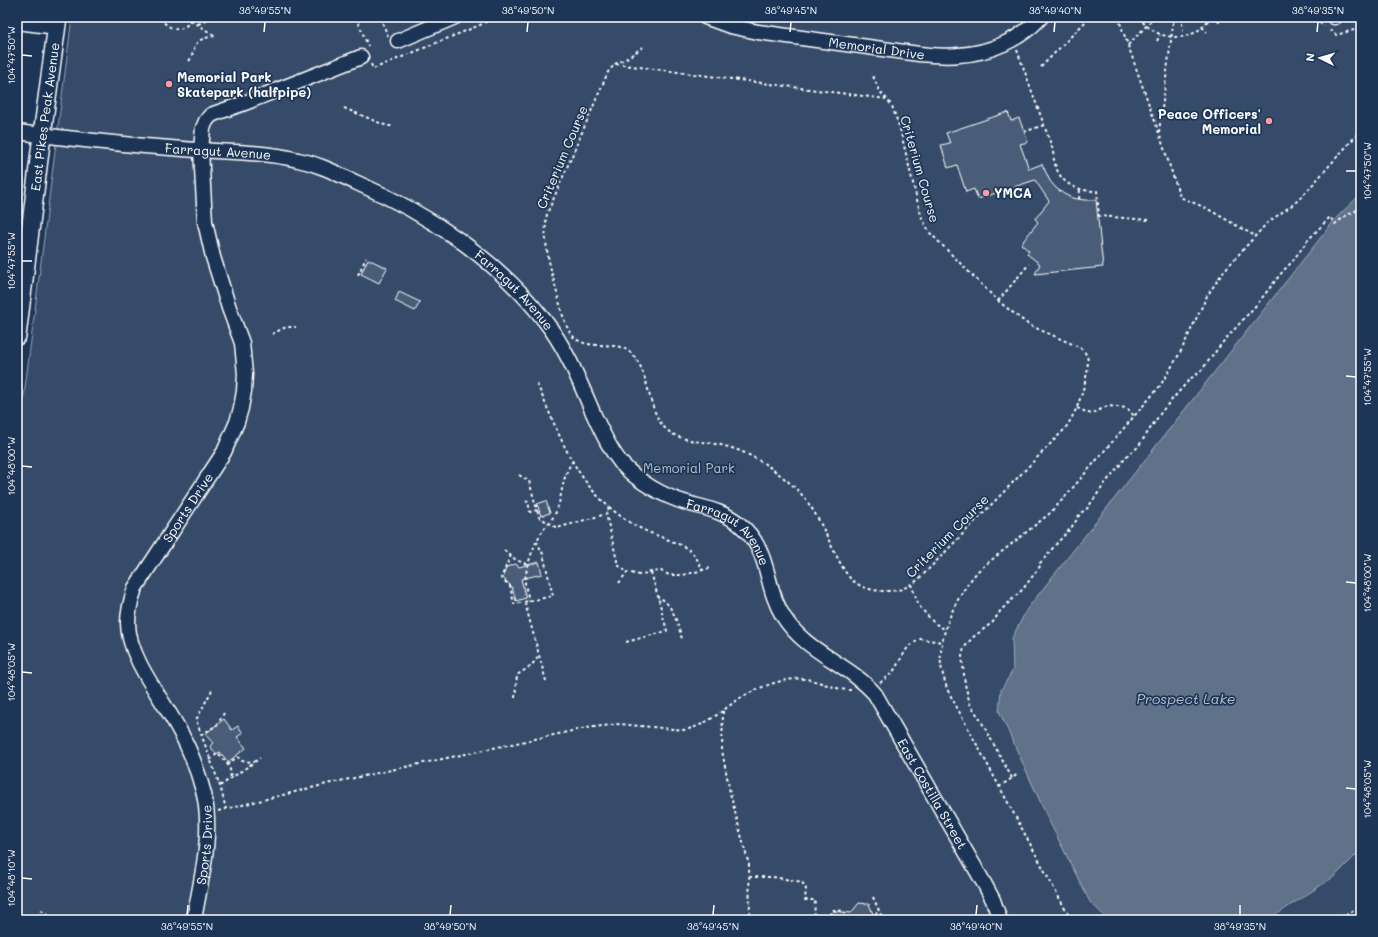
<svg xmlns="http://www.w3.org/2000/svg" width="1378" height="937" viewBox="0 0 1378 937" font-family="Mali,sans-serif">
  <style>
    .green { fill: #364b69; stroke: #9aa5b4 }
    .water { fill: #617289; stroke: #a0aab8 }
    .building { fill: #4a5d79; stroke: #fff }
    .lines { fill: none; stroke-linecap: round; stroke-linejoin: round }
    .minor-casing { stroke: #fff; stroke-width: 17 }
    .major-casing { stroke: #fff; stroke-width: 20 }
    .path { stroke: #fff; stroke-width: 2; stroke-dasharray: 3 3; stroke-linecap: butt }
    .minor { stroke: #1d3557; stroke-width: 14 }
    .major { stroke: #1d3557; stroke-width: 17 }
    .ticks { fill: none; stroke: #fff; stroke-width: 1.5 }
    .poi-dot { fill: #ff9aa2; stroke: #1d3557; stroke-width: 1.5 }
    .labels { text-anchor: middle; stroke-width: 3.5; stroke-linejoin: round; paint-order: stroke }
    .street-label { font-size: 13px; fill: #fff; stroke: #1d3557 }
    .poi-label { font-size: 13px; font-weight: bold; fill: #fff; stroke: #1d3557; text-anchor: start }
    .park-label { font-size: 13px; fill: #b9c0ca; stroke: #1d3557 }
    .water-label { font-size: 14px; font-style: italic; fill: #b8c0ca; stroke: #1d3557 }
    .neatline { fill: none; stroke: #fff; stroke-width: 1.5 }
    .ticks-label { font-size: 10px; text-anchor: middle; fill: #fff }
  </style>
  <rect width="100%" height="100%" fill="#1d3557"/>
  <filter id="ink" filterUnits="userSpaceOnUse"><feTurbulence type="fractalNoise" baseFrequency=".025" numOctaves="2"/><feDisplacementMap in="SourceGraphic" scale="8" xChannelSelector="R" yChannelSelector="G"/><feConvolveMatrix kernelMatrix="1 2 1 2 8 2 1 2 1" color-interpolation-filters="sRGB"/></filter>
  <g filter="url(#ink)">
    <polygon class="green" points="72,17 1361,17 1361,920 17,920 17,451"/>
    <polygon class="water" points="1361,194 1361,850 1335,876 1268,920 1109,920 1090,902 1049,821 999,711 1001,690 1013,670 1012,638 1027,609 1337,217"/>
    <g class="building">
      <polygon points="1008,112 1011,121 1019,118 1028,142 1020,144 1029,169 1042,164 1050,181 1056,188 1064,194 1072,198 1084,200 1096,200 1103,267 1035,274 1040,264 1027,254 1029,251 1021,244 1038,222 1035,219 1049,201 1035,180 978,199 974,189 966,192 957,165 948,168 941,145 950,143 946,133"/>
      <polygon points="368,259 387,268 379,283 361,274"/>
      <polygon points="399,292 420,302 415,311 395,301"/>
      <polygon points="546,501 550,513 541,516 537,504"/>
      <polygon points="539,562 542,574 521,579 526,598 516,601 512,587 503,578 506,567 516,564 519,567"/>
      <polygon points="224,719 232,730 238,726 243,733 237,737 246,748 228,762 220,752 216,754 210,746 213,743 205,734"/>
      <polygon points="859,903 869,904 873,914 868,920 827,920 833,911 851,913"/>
    </g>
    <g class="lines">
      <defs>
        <g id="minor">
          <path id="s1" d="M705,17L730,26L758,32L919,54C932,55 946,57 959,55C990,53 1020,40 1041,17"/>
          <polyline points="1334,17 1335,17"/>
          <polyline points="17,22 57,27"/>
          <polyline points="398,41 455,17"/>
          <path id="s2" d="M17,132C72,139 127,145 183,149C221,152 261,151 298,160C319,164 336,173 355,182C427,213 497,259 545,321C567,349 580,383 594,415C602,432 609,448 621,463C638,482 663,496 687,503C704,508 723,511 738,523C772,550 763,584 783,616C806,653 847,662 875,694L985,885L993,900L1000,920"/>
          <path id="s3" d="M194,920C201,878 213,836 204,794C198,771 189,747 177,726C161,697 128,657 128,623C128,611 131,600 135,588L224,452L237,422L241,408L244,391L245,374L242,343L229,308L213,257L205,222L201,150L203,128L206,121L211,115L219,112L242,104L361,57"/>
        </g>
        <g id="major">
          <path id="s4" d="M17,336L42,135L58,17"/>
        </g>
      </defs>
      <use href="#minor" class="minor-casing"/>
      <use href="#major" class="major-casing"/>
      <g class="path">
        <polyline points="356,17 368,46"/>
        <polyline points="380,17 388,36"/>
        <polyline points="1118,17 1159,133 1180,197 1206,208 1255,236"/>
        <path d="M1139,17C1152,37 1181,44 1200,29C1204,25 1208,21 1211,17"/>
        <polyline points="1181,17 1183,31"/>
        <polyline points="1202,17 1203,18"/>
        <polyline points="1213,17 1220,22"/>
        <polyline points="1309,17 1325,26"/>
        <path d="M160,18C170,31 184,35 192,17"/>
        <polyline points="191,20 215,36"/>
        <polyline points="198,24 215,17"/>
        <polyline points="1202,27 1207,32"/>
        <polyline points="1330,30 1334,32 1336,35 1361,28"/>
        <polyline points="1157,41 1160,35"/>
        <polyline points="1128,45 1155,17"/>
        <path d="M643,47L624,60L615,64L608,72L547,214C542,243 551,269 558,297C561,309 564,323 571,334C585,352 610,340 627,350C651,365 645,411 667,430C683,443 706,441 725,446C751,453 772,467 792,485C813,503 823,529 835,553C840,562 844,572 851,579C862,590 882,593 897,590C905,589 911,584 918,580L1061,433C1066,428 1069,423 1072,417C1079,406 1091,369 1087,356C1085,352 1082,349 1079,347L1029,325L998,301L930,233L922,218L918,204L900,129L892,106L887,99L880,92L873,76"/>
        <path d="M1017,50L1053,150C1054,178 1069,191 1097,191L1099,216L1148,220"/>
        <path d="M189,61C194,55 193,45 199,41C203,38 210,37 215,36"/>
        <polyline points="371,64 373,69 480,25 495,17"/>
        <polyline points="616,64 886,99"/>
        <polyline points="1041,67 1090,17"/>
        <polyline points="344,108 387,126 392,126"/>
        <polyline points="1024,132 1044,125"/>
        <polyline points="1159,132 1174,17"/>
        <polyline points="1079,199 1080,190"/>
        <polyline points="358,275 366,258"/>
        <polyline points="998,301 1029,264"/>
        <polyline points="272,334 286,327 296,327"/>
        <path d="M537,384C561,438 576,488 628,521C638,528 650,533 661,537C681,545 694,547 702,570"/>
        <polyline points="1077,408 1091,414 1108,406 1127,408 1134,416"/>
        <polyline points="519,475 529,481 539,517 557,528 606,514"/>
        <polyline points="526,502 528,501 530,512 537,510"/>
        <polyline points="609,507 606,514 618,565 627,572"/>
        <polyline points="504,550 516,560 529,565"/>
        <polyline points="511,555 501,578 510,586 514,604 553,596 543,554 537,542"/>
        <path d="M651,572L658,597C673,603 678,625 682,639"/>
        <polyline points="619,583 627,572 639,575 651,572 661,571 669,575 683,575 711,568"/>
        <polyline points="911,584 919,606 934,623 946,630"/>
        <path d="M530,602C528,596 525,587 525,581C526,567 534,543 542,532C546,525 553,519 556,512C563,495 561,479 572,462"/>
        <polyline points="525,603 546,681"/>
        <polyline points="626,642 667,631 658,597"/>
        <polyline points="880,683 893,672 908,647 920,639 943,642"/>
        <polyline points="212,690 196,720 220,786 226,809"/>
        <polyline points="515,698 517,675 531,666 539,656"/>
        <polyline points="723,711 722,750 730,793 749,865 750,920"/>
        <polyline points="201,735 217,725 224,713"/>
        <path d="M210,760L218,753C225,761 233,768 230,779"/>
        <polyline points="227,764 238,757 242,761 254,762"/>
        <path d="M1012,778L980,719L970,704L965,684L962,656L964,648L972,638L993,622L1001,610L1023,589L1041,565L1040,563C1045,558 1048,553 1053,548C1062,536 1074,528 1080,513L1086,510L1106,482L1128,455L1138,447L1162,411L1190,379L1200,372L1223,342L1258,303L1283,271L1291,263L1308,240L1330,217L1335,224L1348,214L1354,212L1361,207"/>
        <polyline points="220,786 260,758"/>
        <polyline points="999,787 1018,774"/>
        <path d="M218,811L331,783L586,728L619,724L684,730C707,726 723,709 742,697C758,688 775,681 794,679C814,676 833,691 853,690"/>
        <polyline points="749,877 773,877 802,882 806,889 805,900 815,900 814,920"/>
        <polyline points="873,897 883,920"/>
        <polyline points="41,910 47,913 51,920"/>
        <polyline points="826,920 833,910 844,911 849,920"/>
        <polyline points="872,920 879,909"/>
        <path d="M1071,920L947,689C945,681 942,673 941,665C938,633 958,593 979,570L1049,514L1064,498L1160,386L1180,353L1207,296L1223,272L1267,223L1295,203L1306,192L1361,130"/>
        <polyline points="1335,920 1361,906"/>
      </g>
      <use href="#minor" class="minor"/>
      <use href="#major" class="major"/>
    </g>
  </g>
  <path class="ticks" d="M264,32L265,22M527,32L528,22M790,32L791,22M1054,32L1055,22M1317,32L1318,22M22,55L32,56M1346,171H1356M22,261H32M1346,376L1356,377M22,466L32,467M1346,582L1356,583M22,672L32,673M1346,788L1356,789M22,878L32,879M187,915L188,905M450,915L451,905M713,915L714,905M976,915L977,905M1240,915V905"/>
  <g class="poi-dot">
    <circle cx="169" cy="84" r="4"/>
    <circle cx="1269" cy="121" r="4"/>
    <circle cx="986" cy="193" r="4"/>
  </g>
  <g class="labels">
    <g class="street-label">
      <text dy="5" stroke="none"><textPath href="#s1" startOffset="175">Memorial Drive</textPath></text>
      <text dy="5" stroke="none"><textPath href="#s4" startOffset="221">East Pikes Peak Avenue</textPath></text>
      <text dy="5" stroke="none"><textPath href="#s2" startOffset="202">Farragut Avenue</textPath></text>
      <text transform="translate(562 157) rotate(-67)" y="5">Criterium Course</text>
      <text transform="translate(920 169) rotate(74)" y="5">Criterium Course</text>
      <text dy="5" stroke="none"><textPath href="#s2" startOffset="538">Farragut Avenue</textPath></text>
      <text dy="5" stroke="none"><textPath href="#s3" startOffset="448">Sports Drive</textPath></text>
      <text dy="5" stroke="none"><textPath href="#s2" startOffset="874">Farragut Avenue</textPath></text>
      <text transform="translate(947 536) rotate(-45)" y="5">Criterium Course</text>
      <text dy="5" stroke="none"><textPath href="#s2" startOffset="1218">East Costilla Street</textPath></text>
      <text dy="5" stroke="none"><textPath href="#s3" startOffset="76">Sports Drive</textPath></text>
    </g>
    <g class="poi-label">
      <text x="177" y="82">Memorial Park<tspan x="177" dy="15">Skatepark (halfpipe)</tspan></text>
      <text x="1261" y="119" text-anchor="end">Peace Officers'<tspan x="1261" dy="15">Memorial</tspan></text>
      <text x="994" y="198">YMCA</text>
    </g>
    <g class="park-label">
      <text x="689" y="473">Memorial Park</text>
    </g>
    <g class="water-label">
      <text x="1186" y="704">Prospect Lake</text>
    </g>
  </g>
  <rect width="1378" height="937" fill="none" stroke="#1d3557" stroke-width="44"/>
  <g transform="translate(1320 58) rotate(275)" stroke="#1d3557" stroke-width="3" paint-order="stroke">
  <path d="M0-3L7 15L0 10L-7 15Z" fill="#ffffff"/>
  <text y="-6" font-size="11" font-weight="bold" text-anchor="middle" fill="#ffffff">N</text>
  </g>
  <rect x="22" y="22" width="1334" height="893" class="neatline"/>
  <g class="ticks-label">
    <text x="265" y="14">38°49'55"N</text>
    <text x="528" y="14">38°49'50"N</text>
    <text x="791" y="14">38°49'45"N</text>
    <text x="1055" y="14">38°49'40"N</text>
    <text x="1318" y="14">38°49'35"N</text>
    <text transform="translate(11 55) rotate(-90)" y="4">104°47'50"W</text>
    <text transform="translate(1367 171) rotate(-90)" y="4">104°47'50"W</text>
    <text transform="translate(11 261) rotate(-90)" y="4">104°47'55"W</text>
    <text transform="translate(1367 377) rotate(-90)" y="4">104°47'55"W</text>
    <text transform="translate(11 466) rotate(-90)" y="4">104°48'00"W</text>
    <text transform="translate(1367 583) rotate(-90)" y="4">104°48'00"W</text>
    <text transform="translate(11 672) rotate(-90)" y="4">104°48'05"W</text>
    <text transform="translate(1367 789) rotate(-90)" y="4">104°48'05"W</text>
    <text transform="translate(11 878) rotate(-90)" y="4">104°48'10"W</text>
    <text x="187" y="930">38°49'55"N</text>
    <text x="450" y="930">38°49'50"N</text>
    <text x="713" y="930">38°49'45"N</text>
    <text x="976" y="930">38°49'40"N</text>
    <text x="1240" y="930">38°49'35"N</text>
  </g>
</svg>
